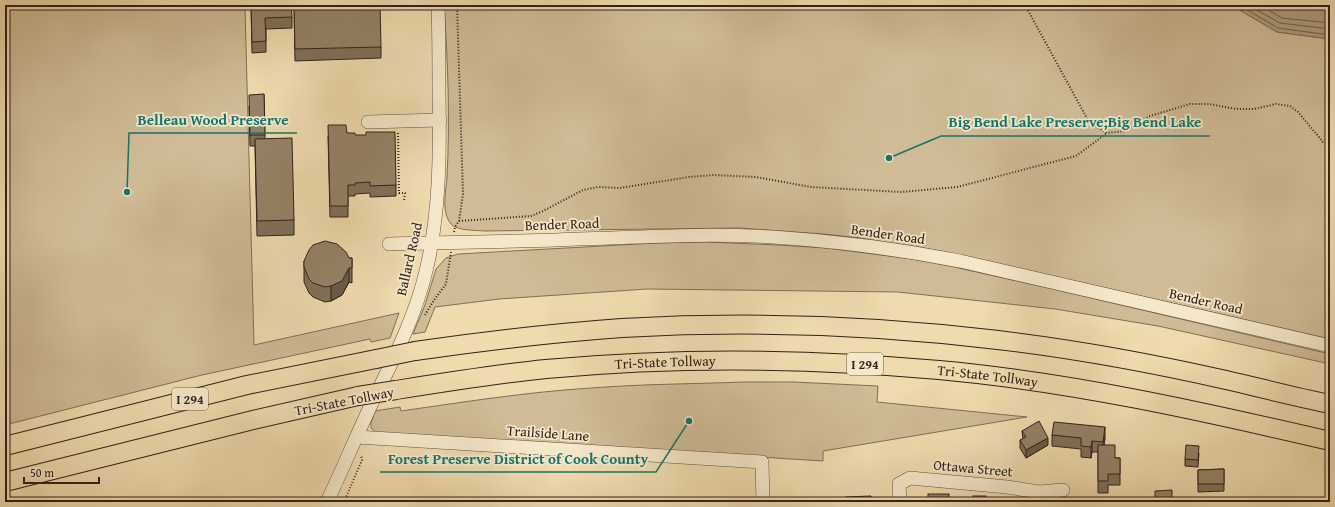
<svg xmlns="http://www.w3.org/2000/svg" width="1335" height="507" viewBox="0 0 1335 507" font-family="'Gentium Book Plus',serif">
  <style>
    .green { fill: #cfbb95; stroke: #806e58 }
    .water { fill: #ae9c7c; stroke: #7c6b55 }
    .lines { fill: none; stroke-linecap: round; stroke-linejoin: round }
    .shore { stroke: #705e4b; stroke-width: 1 }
    .minor-casing { stroke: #60503f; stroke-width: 14 }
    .highway-casing { stroke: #31211a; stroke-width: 20 }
    .path { stroke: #31211a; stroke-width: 2; stroke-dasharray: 1 2; stroke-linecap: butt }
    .minor { stroke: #f5e8ca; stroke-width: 13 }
    .highway { stroke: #efdbae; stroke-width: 18 }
    .highway-bridge-casing { stroke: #31211a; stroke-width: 20; stroke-linecap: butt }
    .highway-bridge { stroke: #efdbae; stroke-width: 18 }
    .wall { fill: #7f7059; stroke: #31211a }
    .shaded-wall { fill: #685b48; stroke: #31211a }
    .building { fill: #948267; stroke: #31211a }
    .labels { text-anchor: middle; stroke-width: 3.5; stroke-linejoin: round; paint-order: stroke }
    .shield { fill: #f5e8ca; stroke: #6c5d4f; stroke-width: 1 }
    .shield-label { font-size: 13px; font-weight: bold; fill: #31211a }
    .street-label { font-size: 14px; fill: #31211a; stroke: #f5e8ca }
    .leader { fill: none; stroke: #0f766e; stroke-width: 1.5 }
    .callout-dot { fill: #0f766e; stroke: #f5e8ca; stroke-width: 1.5 }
    .callout-label { font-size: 15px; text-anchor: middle; font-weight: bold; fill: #0f766e; stroke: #f5e8ca; stroke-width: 3.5; stroke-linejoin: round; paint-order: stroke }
  </style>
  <rect width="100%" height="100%" fill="#efdbae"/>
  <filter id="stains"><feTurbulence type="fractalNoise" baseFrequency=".005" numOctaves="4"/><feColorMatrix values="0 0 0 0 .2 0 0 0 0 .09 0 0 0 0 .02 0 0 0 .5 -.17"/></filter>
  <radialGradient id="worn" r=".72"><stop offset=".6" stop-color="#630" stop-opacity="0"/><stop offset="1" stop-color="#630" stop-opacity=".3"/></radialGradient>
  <g class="green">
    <polygon points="5,5 417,5 245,8 254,345 399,313 390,338 371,342 370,339 202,375 5,425"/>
    <path d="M444,5H1231L1277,32L1330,39V339L947,252L861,238L823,234L740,228L484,231C476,230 457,231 451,224C441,212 446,191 447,177C450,120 448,62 444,5Z"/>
    <polygon points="705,242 778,245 826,248 912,259 954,267 1057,290 1330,354 1330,364 1158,326 1055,309 898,292 647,289 499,299 435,307 425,332 413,334 425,305 436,269 446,258 458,254 657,243"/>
    <path d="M743,382H793L878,386L877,402L1027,417L823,451V461L377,433L371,428V423L375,411L400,407L401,411C464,402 527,392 591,388C642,384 692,384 743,382Z"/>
  </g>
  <polygon class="water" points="1231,5 1330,5 1330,39 1277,32"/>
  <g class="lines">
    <g class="shore">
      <polyline points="1239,5 1278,28 1330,35"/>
      <polyline points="1248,5 1280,23 1330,29"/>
      <polyline points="1260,5 1282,18 1330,23"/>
    </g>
    <defs>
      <g id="minor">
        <polyline points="368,122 440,120"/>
        <path d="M389,244C452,242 516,242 579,239C643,237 707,233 772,237C835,241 898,249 960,261L1330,346"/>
        <polyline points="357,437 762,462 763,502"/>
        <path d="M327,502C342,470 356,437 371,405C392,362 415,318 426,271C440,213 440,152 439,93C439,64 439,34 438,5"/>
        <polyline points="900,502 899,484 910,478 1007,487 1039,492 1063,490"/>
      </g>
      <g id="highway">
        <path d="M415,351C484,341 553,333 622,328C746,321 875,325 998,340C1074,349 1151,363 1226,380C1261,388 1295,397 1330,404"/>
        <path id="s1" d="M396,390C446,382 496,374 546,369C676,357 808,358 939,370C1071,382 1201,411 1330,441"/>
        <polyline points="5,446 247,385 376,359"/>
        <polyline points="5,482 253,420 358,396"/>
      </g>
    </defs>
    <use href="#minor" class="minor-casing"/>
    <use href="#highway" class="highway-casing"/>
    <g class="path">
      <polyline points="1025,5 1089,122 1107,133 1126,131 1150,116 1190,104 1209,104 1236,109 1254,109 1276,104 1290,106 1298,112 1323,142 1330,145"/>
      <polyline points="398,133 399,193 405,193 404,201"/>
      <polyline points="459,221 531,216 543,211 583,190 598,187 620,188 689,177 713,175 756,177 811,187 901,192 957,187 1076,156 1107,133"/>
      <polyline points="454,232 455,227 459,221 463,194 457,5"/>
      <polyline points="425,315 434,300 446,284 451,252"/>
      <polyline points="344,502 362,460 361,455"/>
    </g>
    <use href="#minor" class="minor"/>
    <use href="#highway" class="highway"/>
    <defs>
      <g id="highway-bridge">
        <polyline points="376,359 415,351"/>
        <polyline points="358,396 396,390"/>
      </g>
    </defs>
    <use href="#highway-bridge" class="highway-bridge-casing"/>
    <use href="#highway-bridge" class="highway-bridge"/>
  </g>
  <g class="wall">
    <polygon points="251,5 292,17 292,28 266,29 266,52 252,53"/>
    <polygon points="294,5 381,47 381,58 295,61"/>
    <polygon points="264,94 265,139 294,220 294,235 257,236 255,146 250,146 249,106"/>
    <polygon points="347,133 355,135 396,185 396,196 370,197 370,193 355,194 355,196 348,196 348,217 330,217 328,136"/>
    <polygon points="352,258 352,283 349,282 342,295 331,301 325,302 313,297 309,293 304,282 304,261"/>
    <polygon points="1022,431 1048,445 1026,458 1020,448 1020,440 1023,439"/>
    <polygon points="1052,435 1105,438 1104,445 1115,458 1120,458 1120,485 1108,485 1108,493 1098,493 1098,452 1092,452 1091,458 1081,457 1081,449 1052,446"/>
    <polygon points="1199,453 1198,467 1185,466 1185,459"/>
    <polygon points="1224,469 1224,491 1198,492 1198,470"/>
  </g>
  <g class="shaded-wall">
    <polygon points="349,268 349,282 342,295 331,301 331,286"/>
    <polygon points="1105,427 1105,438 1103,453 1103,442"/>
    <polygon points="1048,438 1048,445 1026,458 1026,450"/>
    <polygon points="1092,441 1092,452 1091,458 1091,447"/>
  </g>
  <g class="building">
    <polygon points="251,5 291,5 292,17 265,18 266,41 252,42"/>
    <polygon points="294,5 380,5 381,47 295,49"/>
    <polygon points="264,94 265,135 250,135 249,95"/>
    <polygon points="328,125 346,125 347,133 355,133 355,135 366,135 366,132 395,132 396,185 370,186 370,182 355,183 355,185 348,185 348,206 330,206"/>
    <polygon points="292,138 294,220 257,221 255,139"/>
    <polygon points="325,241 337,244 346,252 349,258 352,258 352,268 349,268 342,281 331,286 325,287 313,283 309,279 304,267 304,261 309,250 313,245"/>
    <polygon points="1039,421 1048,438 1026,450 1020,440 1026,437 1022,431"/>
    <polygon points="1054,422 1105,427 1103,442 1092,441 1091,447 1081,446 1081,438 1052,435"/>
    <polygon points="1098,445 1115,445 1115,458 1120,458 1120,474 1108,474 1108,481 1098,481"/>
    <polygon points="1186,445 1199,446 1198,460 1185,459"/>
    <polygon points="1224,469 1224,484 1198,484 1198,470"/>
    <polygon points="1172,490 1172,502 1155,502 1155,491"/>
    <rect x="928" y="494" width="21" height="8"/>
    <polygon points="871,496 871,502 845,502 845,497"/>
    <rect x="973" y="496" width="13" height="6"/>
    <polygon points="1092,499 1094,502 1086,502"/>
  </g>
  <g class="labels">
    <g class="shield">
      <rect x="847" y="353" width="36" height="22" rx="3"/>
      <rect x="172" y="388" width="36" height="22" rx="3"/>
    </g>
    <g class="shield-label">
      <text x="865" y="369">I 294</text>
      <text x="190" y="404">I 294</text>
    </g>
    <g class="street-label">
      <text transform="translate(562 224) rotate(-2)" y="5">Bender Road</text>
      <text transform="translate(888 234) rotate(8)" y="5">Bender Road</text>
      <text transform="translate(409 259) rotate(-77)" y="5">Ballard Road</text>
      <text transform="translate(1206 301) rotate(13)" y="5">Bender Road</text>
      <text dy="5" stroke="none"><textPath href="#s1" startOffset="271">Tri-State Tollway</textPath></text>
      <text dy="5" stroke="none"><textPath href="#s1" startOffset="594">Tri-State Tollway</textPath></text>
      <text transform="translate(344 401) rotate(-11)" y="5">Tri-State Tollway</text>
      <text transform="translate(548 433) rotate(4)" y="5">Trailside Lane</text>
      <text transform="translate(973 468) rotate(5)" y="5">Ottawa Street</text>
    </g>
  </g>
  <path class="leader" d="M127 192L129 133H297M889 158L941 136H1210M689 421L656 472H380"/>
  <g class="callout-dot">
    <circle cx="127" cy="192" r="4"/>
    <circle cx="889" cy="158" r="4"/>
    <circle cx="689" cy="421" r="4"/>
  </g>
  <g class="callout-label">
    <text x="213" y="125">Belleau Wood Preserve</text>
    <text x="1075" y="127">Big Bend Lake Preserve;Big Bend Lake</text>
    <text x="518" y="464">Forest Preserve District of Cook County</text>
  </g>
  <rect width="1335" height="507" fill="none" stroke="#efdbae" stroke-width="20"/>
  <rect x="6" y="6" width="1323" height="495" fill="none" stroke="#31211a" stroke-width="2"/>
  <rect x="10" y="10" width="1315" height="487" fill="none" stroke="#31211a"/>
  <path d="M24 477v6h75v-6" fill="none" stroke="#31211a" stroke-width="2"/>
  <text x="30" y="477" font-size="12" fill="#31211a" stroke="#f5e8ca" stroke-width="3" paint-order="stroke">50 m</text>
  <rect width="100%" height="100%" filter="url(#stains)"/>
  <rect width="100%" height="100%" fill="url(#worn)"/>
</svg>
